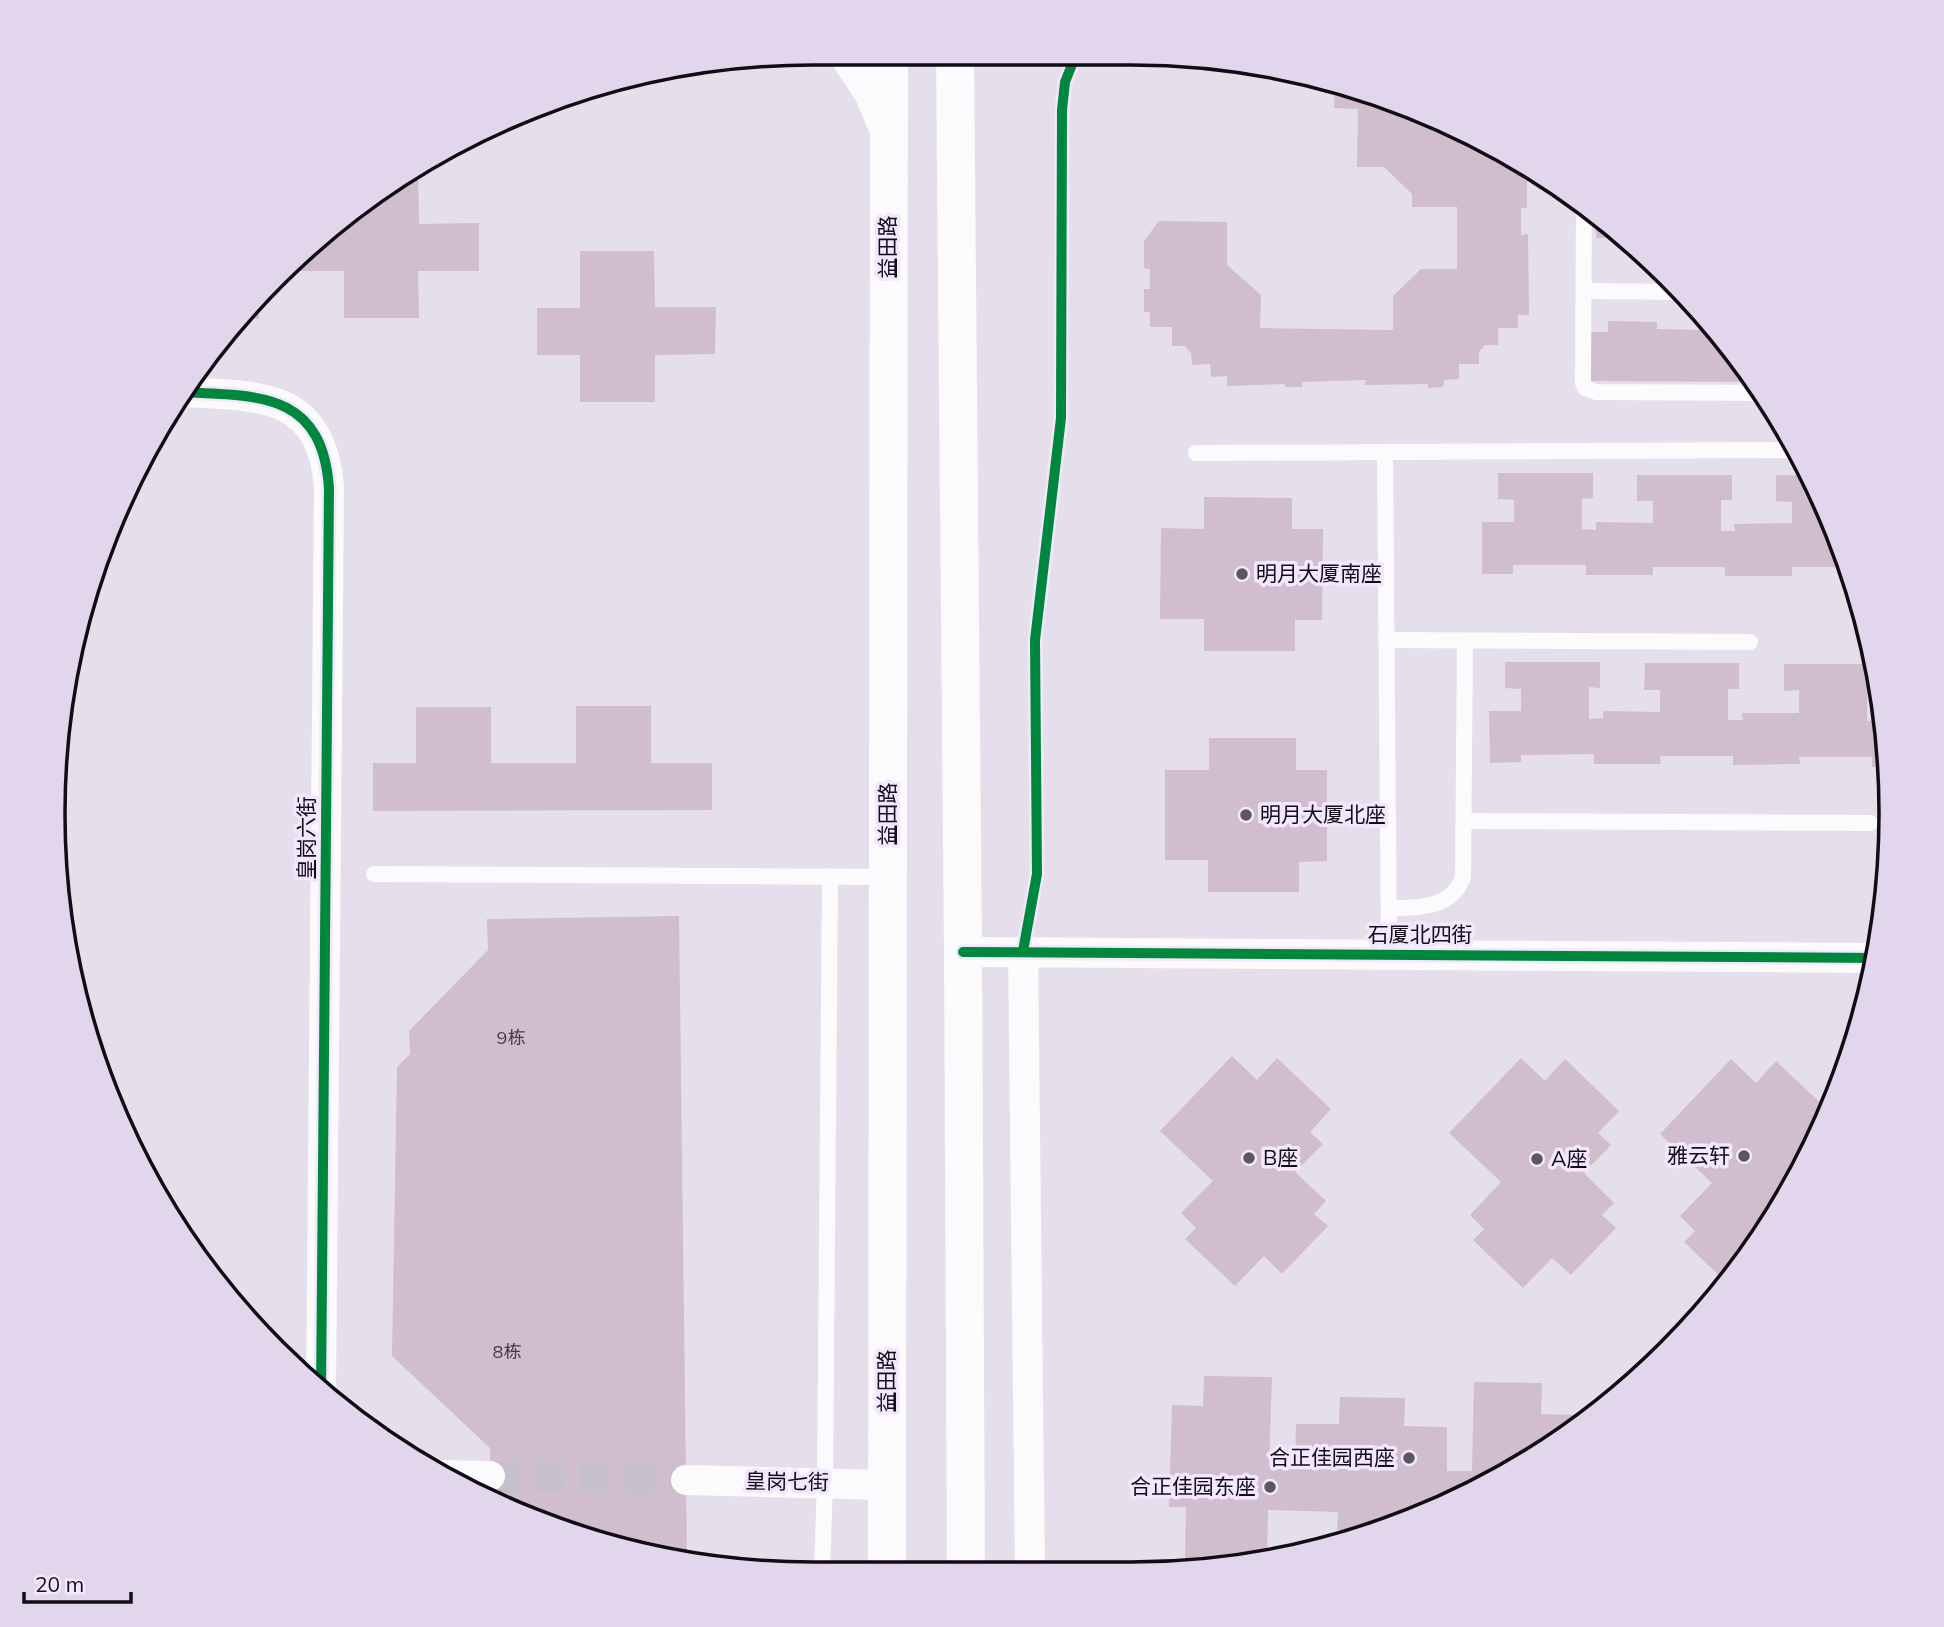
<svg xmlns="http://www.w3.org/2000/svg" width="1944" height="1627" viewBox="0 0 1944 1627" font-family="Mulish,'Noto Sans SC',sans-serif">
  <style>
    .building { fill: #d0bdce }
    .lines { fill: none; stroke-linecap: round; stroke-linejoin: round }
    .street-tunnel { stroke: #c5c0cb; stroke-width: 30; stroke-dasharray: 30 15; stroke-linecap: butt }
    .lane { stroke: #fbfafc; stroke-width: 16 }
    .street { stroke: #fbfafc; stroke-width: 30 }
    .primary { stroke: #fbfafc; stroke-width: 38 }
    .cycleway-casing { stroke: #f3e7fe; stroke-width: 15 }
    .cycleway { stroke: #00873e; stroke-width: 10 }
    .poi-dot { fill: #5b565f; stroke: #f3e7fe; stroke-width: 2.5 }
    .labels { text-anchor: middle; stroke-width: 7; stroke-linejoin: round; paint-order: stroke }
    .number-label { font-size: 18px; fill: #413942 }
    .street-label { font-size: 21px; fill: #110d14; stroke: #f3e7fe }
    .poi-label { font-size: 21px; fill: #110d14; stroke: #f3e7fe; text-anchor: start }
    .rim { fill: none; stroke: #110d14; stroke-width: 3.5 }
  </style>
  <rect width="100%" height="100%" fill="#e5dfeb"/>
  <g class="building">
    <polygon points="1335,81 1467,131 1527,166 1527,208 1521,208 1521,235 1528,234 1529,315 1518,315 1518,328 1498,328 1498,345 1485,345 1479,352 1479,364 1459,364 1459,379 1444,380 1443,387 1428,388 1428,384 1365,385 1366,380 1302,382 1302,387 1285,387 1285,384 1227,386 1227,376 1211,377 1210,364 1192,365 1191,353 1185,346 1172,346 1172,327 1150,327 1150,312 1144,312 1144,289 1150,289 1150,269 1144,268 1144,241 1159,221 1227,222 1227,265 1261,295 1260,328 1393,330 1393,296 1421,269 1457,269 1457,207 1412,207 1412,194 1384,167 1357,167 1358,109 1334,108"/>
    <polygon points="417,167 418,167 419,224 479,223 479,271 418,271 419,318 344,318 344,271 281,271"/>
    <polygon points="1596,216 1623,238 1596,238"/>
    <polygon points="580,251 654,251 655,307 716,307 715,354 655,355 655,402 580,402 580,355 537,355 537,308 580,308"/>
    <polygon points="258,296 259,319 240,319"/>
    <polygon points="1608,321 1657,322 1657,329 1700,330 1700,322 1707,323 1757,382 1588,381 1588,332 1608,332"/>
    <polygon points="1498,473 1593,473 1593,498 1582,499 1582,529 1596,530 1596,522 1653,523 1653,501 1637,501 1637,475 1732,475 1732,500 1721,500 1721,531 1735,531 1734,524 1792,523 1792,502 1776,501 1776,475 1808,475 1833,522 1847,567 1792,567 1792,576 1725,576 1725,567 1653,567 1653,575 1586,575 1586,565 1513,565 1513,574 1482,574 1482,522 1514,522 1514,500 1498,499"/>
    <polygon points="1204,497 1292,498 1292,529 1323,529 1322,620 1295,620 1295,651 1204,651 1204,619 1160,619 1161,528 1204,529"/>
    <polygon points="1505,662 1600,662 1600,688 1589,687 1589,719 1603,718 1603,711 1660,712 1660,690 1644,690 1645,663 1739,663 1739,689 1728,689 1728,720 1743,720 1742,713 1799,713 1799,690 1784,691 1784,664 1877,664 1878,689 1867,689 1867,721 1882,720 1887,767 1872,767 1872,757 1799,757 1800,764 1733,765 1733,756 1660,756 1661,764 1594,764 1594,754 1521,755 1521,762 1490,763 1489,711 1521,711 1521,689 1505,688"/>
    <polygon points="576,706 651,706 651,763 712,763 712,810 373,811 373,763 416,763 416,707 491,707 491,763 576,763"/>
    <polygon points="1209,738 1296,738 1296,770 1327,770 1327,861 1299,862 1299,892 1208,892 1208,860 1165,860 1165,770 1209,770"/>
    <polygon points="679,916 687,1558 569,1534 490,1498 490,1448 392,1356 397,1067 410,1054 409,1031 488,950 487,919"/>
    <polygon points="1232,1056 1257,1080 1277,1058 1331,1109 1310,1132 1323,1144 1295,1172 1326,1201 1314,1214 1328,1226 1282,1274 1264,1256 1235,1286 1185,1239 1196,1228 1181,1213 1213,1181 1160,1131"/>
    <polygon points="1521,1058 1545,1081 1565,1059 1619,1111 1598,1133 1611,1145 1584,1173 1614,1203 1602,1215 1616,1228 1571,1275 1552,1258 1523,1288 1473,1240 1484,1229 1470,1215 1501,1182 1449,1133"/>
    <polygon points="1731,1059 1756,1083 1776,1061 1830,1112 1809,1134 1815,1140 1763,1236 1726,1282 1684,1242 1695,1231 1680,1216 1712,1183 1660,1134"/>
    <polygon points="1204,1376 1272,1377 1269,1466 1295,1467 1296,1424 1339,1424 1340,1397 1405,1398 1404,1426 1447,1427 1447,1471 1472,1471 1474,1382 1542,1383 1541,1414 1572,1415 1572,1431 1554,1446 1427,1514 1402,1513 1402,1523 1375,1531 1337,1530 1338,1512 1268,1510 1267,1560 1185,1558 1186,1507 1169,1507 1172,1405 1203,1406"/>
  </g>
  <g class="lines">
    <polyline class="street-tunnel" points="490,1476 686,1480"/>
    <g class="lane">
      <polyline points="1584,206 1583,383 1585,388 1596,392 1764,393"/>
      <polyline points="1584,291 1682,292"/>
      <polyline points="1385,452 1389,954"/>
      <polyline points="1196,453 1795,450"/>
      <polyline points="1386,640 1750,642"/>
      <polyline points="1464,821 1870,823"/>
      <polyline points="374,874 888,877"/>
      <path d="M1389,908C1417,908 1452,909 1463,877L1465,641"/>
      <polyline points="822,1573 825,1483 830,876"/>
    </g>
    <g class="street">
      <path d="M180,392C258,396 322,391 329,488L321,1392"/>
      <polyline points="1023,951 1030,1574"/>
      <polyline points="963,952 1877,958"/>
      <polyline points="439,1475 490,1476"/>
      <polyline points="686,1480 887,1485"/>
    </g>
    <g class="primary">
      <polyline points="847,53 873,92 885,121"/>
      <polyline points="955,55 963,952 966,1574"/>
      <polyline points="887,1573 889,54"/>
    </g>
    <defs>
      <g id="cycleway">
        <path d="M180,392C258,396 322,391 329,488L321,1392"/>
        <polyline points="1023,951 1037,874 1035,640 1061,418 1062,110 1065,82 1075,57"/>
        <polyline points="963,952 1877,958"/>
      </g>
    </defs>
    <use href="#cycleway" class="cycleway-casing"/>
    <use href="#cycleway" class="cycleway"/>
  </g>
  <g class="poi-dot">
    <circle cx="1242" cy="574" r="7"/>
    <circle cx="1246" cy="815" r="7"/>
    <circle cx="1744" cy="1156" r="7"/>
    <circle cx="1249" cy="1158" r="7"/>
    <circle cx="1537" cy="1159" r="7"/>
    <circle cx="1409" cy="1458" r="7"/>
    <circle cx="1270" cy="1487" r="7"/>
  </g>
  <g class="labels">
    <g class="number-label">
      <text x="511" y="1044">9栋</text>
      <text x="507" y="1358">8栋</text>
    </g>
    <g class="street-label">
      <text transform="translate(888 247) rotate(-90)" y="7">益田路</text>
      <text transform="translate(888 814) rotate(-90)" y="7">益田路</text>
      <text transform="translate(307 838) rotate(-90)" y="7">皇岗六街</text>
      <text x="1420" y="942">石厦北四街</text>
      <text transform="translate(887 1381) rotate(-90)" y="7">益田路</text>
      <text transform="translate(787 1482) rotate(1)" y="7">皇岗七街</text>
    </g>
    <g class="poi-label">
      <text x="1256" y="581">明月大厦南座</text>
      <text x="1260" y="822">明月大厦北座</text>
      <text x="1730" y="1163" text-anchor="end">雅云轩</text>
      <text x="1263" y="1165">B座</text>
      <text x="1551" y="1166">A座</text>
      <text x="1395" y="1465" text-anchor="end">合正佳园西座</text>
      <text x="1256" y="1494" text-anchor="end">合正佳园东座</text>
    </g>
  </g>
  <path d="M0 0H1944V1627H0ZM813 65H1131A748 748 0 0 1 1879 813V814A748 748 0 0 1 1131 1562H813A748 748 0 0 1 65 814V813A748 748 0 0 1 813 65Z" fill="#e1d6eb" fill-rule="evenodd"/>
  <path class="rim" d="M813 65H1131A748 748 0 0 1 1879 813V814A748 748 0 0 1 1131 1562H813A748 748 0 0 1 65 814V813A748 748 0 0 1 813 65Z"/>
  <path d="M24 1592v10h107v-10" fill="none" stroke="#110d14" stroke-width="3.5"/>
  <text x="35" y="1592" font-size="21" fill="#110d14" stroke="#f3e7fe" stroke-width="5" paint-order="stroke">20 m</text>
</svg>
